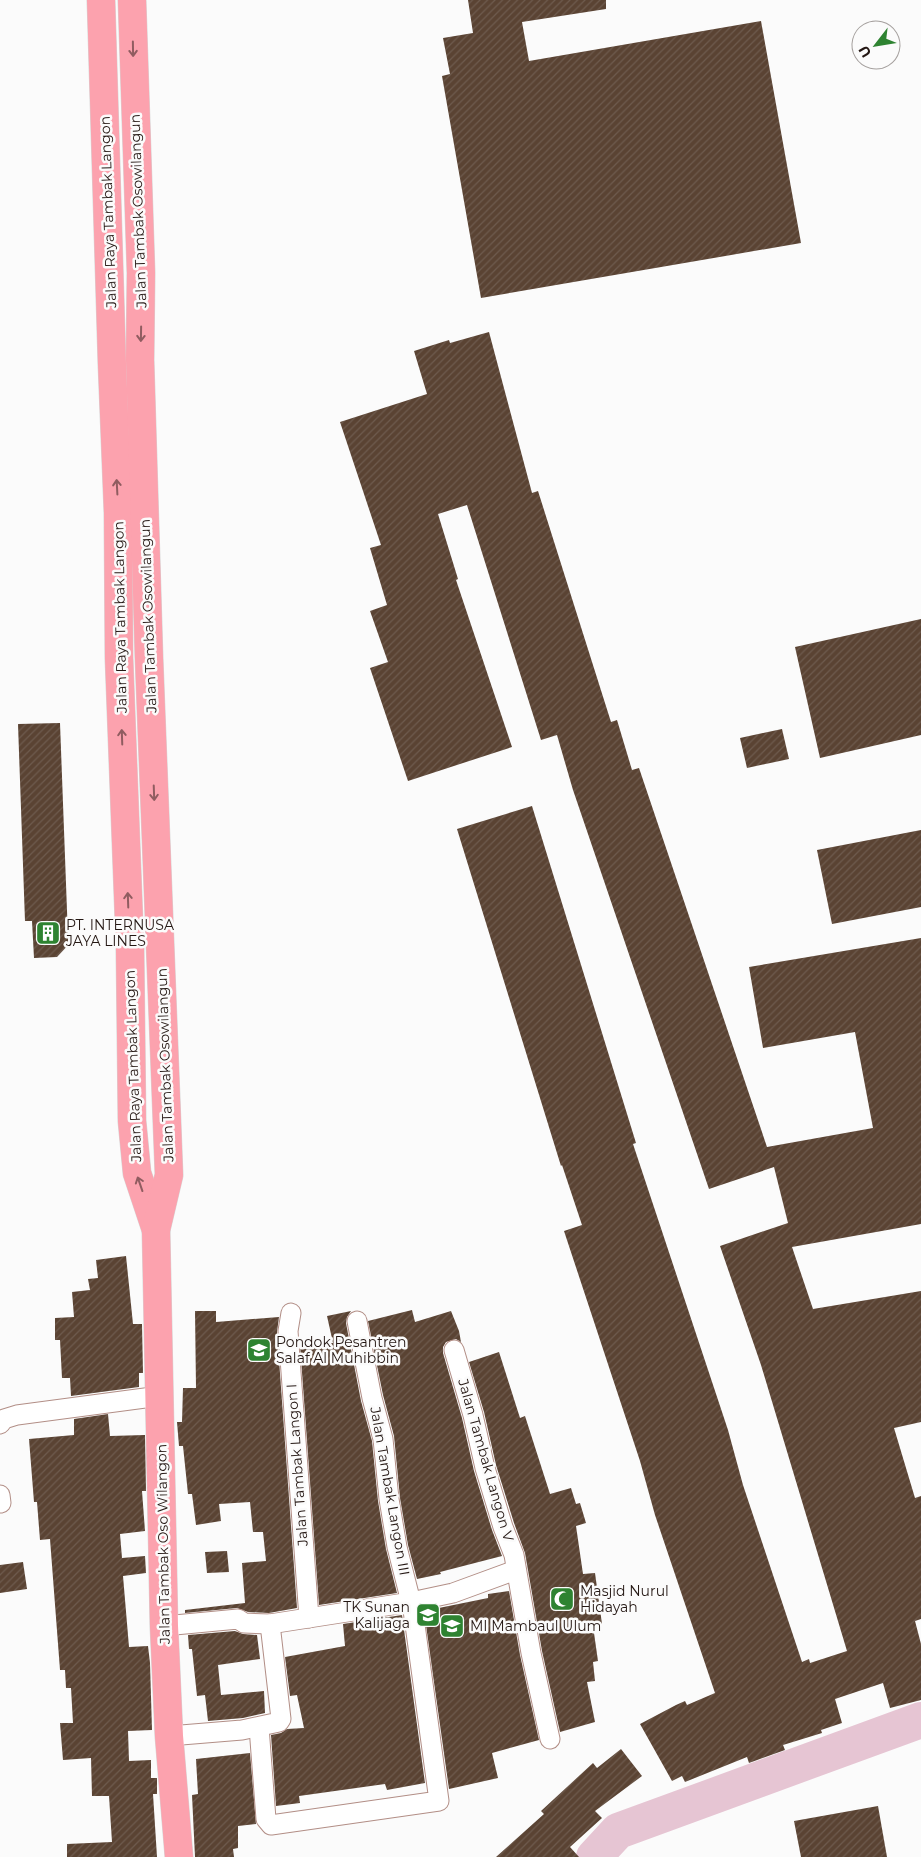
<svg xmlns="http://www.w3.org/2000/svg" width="921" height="1857" viewBox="0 0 921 1857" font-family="Montserrat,sans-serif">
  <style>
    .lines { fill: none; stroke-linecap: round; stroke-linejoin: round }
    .river { stroke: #e6c5d3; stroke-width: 36 }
    .building { fill: url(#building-hatch) }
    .minor-casing { stroke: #b28e86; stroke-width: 21 }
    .trunk-casing { stroke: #d8d5d5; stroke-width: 29 }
    .minor { stroke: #fff; stroke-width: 19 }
    .trunk { stroke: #fca2ae; stroke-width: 28 }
    .oneway { stroke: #905c60 }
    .labels { text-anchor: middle; stroke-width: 5; stroke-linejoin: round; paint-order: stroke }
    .street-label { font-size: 14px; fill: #241713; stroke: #fbfbfb }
    .poi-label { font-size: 14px; fill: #241713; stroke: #fbfbfb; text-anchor: start }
  </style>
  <defs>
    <pattern id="building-hatch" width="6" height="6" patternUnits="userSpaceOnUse" patternTransform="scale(1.25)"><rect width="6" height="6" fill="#5a4333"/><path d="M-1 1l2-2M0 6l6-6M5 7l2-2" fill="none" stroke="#6e5b4e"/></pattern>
  </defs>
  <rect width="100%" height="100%" fill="#fbfbfb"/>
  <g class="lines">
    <polyline class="river" points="594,1857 618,1831 921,1720"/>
  </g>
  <g class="building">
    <polygon points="468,0 606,0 606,9 522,22 529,61 761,21 801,243 481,298 442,76 450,74 443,38 473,33"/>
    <polygon points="489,332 532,493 538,491 611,722 617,720 632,770 639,768 767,1147 873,1128 855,1032 763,1048 749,967 921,938 921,1224 792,1247 813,1309 921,1291 921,1422 894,1428 915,1498 921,1496 921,1619 915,1621 921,1644 921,1700 890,1708 883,1683 835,1699 842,1723 821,1730 822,1733 783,1745 785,1750 749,1763 747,1757 685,1782 682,1776 672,1781 640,1724 676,1705 685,1701 687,1705 715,1693 655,1515 640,1461 564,1231 582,1225 562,1165 561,1166 457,829 532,806 636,1143 633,1144 728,1430 743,1485 802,1662 809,1659 810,1663 847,1651 761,1365 720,1246 788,1223 774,1167 709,1189 573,790 557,735 541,740 467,505 438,514 458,579 456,580 512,747 408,781 370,668 388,662 370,611 387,605 370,548 381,545 340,422 427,394 414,351 449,340 450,343"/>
    <polygon points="921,619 921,735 820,758 795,647"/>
    <polygon points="60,723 68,937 71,942 57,957 34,958 32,921 25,921 18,724"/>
    <polygon points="782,729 789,759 747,768 740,738"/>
    <polygon points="921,830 921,907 832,924 817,850"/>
    <polygon points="126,1256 133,1324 142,1324 143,1373 139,1373 139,1387 71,1396 70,1378 62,1378 60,1340 55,1340 55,1318 74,1317 72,1292 90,1290 88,1279 98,1278 96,1260"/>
    <polygon points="412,1310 415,1322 451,1311 459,1331 461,1342 456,1339 446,1342 443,1347 443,1353 462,1418 474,1471 492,1530 502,1556 440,1572 441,1574 417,1579 408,1545 400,1498 394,1436 383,1395 368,1321"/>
    <polygon points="195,1311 216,1311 216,1322 279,1317 277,1332 297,1608 269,1613 248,1612 237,1608 185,1613 185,1610 245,1603 242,1563 266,1561 263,1532 253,1532 250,1502 219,1504 221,1521 196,1525 192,1494 188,1494 183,1446 179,1446 177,1422 182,1422 183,1388 196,1388"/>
    <polygon points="351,1311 347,1317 346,1323 361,1401 372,1441 378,1501 386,1549 397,1593 319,1605 300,1345 333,1343 327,1316"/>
    <polygon points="499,1352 520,1418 525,1416 550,1494 571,1488 576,1504 580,1503 586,1523 576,1526 583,1574 595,1573 602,1624 593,1626 598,1661 593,1662 595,1681 587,1682 595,1722 560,1732 542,1651 525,1553 514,1523 496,1465 484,1412 469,1362"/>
    <polygon points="108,1414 110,1436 145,1435 146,1491 142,1491 145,1531 120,1534 122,1558 145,1556 146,1573 123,1576 129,1647 148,1646 150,1663 152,1730 128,1731 129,1761 151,1760 151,1778 157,1778 157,1794 153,1794 157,1857 67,1857 67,1844 112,1842 109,1796 92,1796 91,1758 63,1760 60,1723 73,1723 71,1688 66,1688 65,1670 60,1670 50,1539 40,1540 37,1502 34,1502 29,1439 74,1435 74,1419"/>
    <polygon points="227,1551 229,1572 207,1573 205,1552"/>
    <polygon points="23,1562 27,1589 0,1593 0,1565"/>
    <polygon points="509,1591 520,1655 539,1740 492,1753 498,1778 449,1789 424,1611 488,1598 488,1594"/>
    <polygon points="402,1615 425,1783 387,1790 385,1784 299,1796 300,1803 276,1806 271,1735 281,1733 287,1729 304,1728 297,1695 290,1696 285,1657 345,1646 343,1624"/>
    <polygon points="235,1631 243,1634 257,1635 260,1659 218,1665 221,1695 264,1691 265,1713 243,1718 208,1721 205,1695 197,1696 192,1649 189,1649 188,1635"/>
    <polygon points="621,1749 642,1776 595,1811 602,1818 570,1847 579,1857 496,1857 544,1814 541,1811 593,1763 597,1768"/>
    <polygon points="250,1753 256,1824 238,1826 238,1848 233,1849 234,1857 195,1857 192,1795 198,1794 196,1759"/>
    <polygon points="878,1806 887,1857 801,1857 794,1821"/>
  </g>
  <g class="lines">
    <defs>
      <g id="minor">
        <polyline points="291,1313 288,1331 309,1618"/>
        <polyline points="454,1350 473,1415 485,1468 503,1527 514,1555 531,1653 550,1739"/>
        <polyline points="0,1424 4,1419 17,1415 160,1396"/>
        <polyline points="0,1495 1,1503"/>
        <polyline points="164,1626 238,1619 244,1623 270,1624 411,1602 453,1593 516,1570"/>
        <polyline points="259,1727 266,1819 271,1825 439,1801 413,1610 397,1547 389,1499 383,1439 372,1398 357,1321"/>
        <polyline points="169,1736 242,1730 279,1722 281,1719 270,1624"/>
      </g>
      <g id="trunk">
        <polyline points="101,0 112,364 118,513 119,658 130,948 132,1121 137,1173 156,1230"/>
        <polyline points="132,0 141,273 140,360 149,658 169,1175 156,1230 164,1626 169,1736 179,1857"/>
      </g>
    </defs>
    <use href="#minor" class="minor-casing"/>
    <use href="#trunk" class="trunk-casing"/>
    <use href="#minor" class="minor"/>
    <use href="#trunk" class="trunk"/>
  </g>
  <defs><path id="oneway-shaft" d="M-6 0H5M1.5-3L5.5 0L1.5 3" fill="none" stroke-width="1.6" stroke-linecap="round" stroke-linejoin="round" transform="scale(1.25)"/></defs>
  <g class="oneway">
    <use href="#oneway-shaft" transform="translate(133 49) rotate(89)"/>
    <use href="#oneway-shaft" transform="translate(141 334) rotate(91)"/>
    <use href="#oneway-shaft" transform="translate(117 487) rotate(-93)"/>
    <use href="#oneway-shaft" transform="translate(122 737) rotate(-92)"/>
    <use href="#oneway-shaft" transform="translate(154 793) rotate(88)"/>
    <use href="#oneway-shaft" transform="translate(128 900) rotate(-92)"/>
    <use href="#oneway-shaft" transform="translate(140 1184) rotate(-109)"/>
  </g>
  <defs>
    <symbol id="building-square" viewBox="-11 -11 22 22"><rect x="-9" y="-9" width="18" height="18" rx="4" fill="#2e8331" stroke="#fbfbfb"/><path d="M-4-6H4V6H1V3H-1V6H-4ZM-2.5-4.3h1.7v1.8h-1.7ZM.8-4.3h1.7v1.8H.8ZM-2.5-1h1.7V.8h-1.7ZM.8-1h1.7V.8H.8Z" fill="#fff"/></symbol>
    <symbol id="school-square" viewBox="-11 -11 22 22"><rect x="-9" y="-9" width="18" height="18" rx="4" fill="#2e8331" stroke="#fbfbfb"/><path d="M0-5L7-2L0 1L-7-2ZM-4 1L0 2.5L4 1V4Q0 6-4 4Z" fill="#fff"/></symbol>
    <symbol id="mosque-square" viewBox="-11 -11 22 22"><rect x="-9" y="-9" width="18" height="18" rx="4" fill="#2e8331" stroke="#fbfbfb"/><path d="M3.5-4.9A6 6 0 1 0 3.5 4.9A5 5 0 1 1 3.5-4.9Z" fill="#fff"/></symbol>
  </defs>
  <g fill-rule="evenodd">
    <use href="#building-square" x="34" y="919" width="28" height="28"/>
    <use href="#school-square" x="245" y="1336" width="28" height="28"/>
    <use href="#mosque-square" x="548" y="1585" width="28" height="28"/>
    <use href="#school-square" x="414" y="1601" width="28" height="28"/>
    <use href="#school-square" x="438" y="1612" width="28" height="28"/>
  </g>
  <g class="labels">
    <g class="street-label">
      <text transform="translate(138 211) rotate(-92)" y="5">Jalan Tambak Osowilangun</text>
      <text transform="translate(108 212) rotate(-92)" y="5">Jalan Raya Tambak Langon</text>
      <text transform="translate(148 616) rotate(-92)" y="5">Jalan Tambak Osowilangun</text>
      <text transform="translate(120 617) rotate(-91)" y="5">Jalan Raya Tambak Langon</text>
      <text transform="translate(165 1065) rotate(-92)" y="5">Jalan Tambak Osowilangun</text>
      <text transform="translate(133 1066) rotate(-92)" y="5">Jalan Raya Tambak Langon</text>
      <text transform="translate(486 1460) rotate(74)" y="5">Jalan Tambak Langon V</text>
      <text transform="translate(297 1465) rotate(-94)" y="5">Jalan Tambak Langon I</text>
      <text transform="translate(390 1491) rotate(80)" y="5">Jalan Tambak Langon III</text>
      <text transform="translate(163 1544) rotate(-91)" y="5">Jalan Tambak Oso Wilangon</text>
    </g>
    <g class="poi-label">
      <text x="66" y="930">PT. INTERNUSA<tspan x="66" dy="16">JAYA LINES</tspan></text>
      <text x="276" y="1347">Pondok Pesantren<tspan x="276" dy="16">Salaf Al Muhibbin</tspan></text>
      <text x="580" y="1596">Masjid Nurul<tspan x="580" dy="16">Hidayah</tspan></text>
      <text x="410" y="1612" text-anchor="end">TK Sunan<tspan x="410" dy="16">Kalijaga</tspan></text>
      <text x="470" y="1631">MI Mambaul Ulum</text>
    </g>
  </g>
  <g transform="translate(876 45) rotate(239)"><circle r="24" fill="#fbfbfb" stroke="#a5a09e"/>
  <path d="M0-4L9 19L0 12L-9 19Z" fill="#2e8331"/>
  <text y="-8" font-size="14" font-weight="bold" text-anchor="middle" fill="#241713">U</text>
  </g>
</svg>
